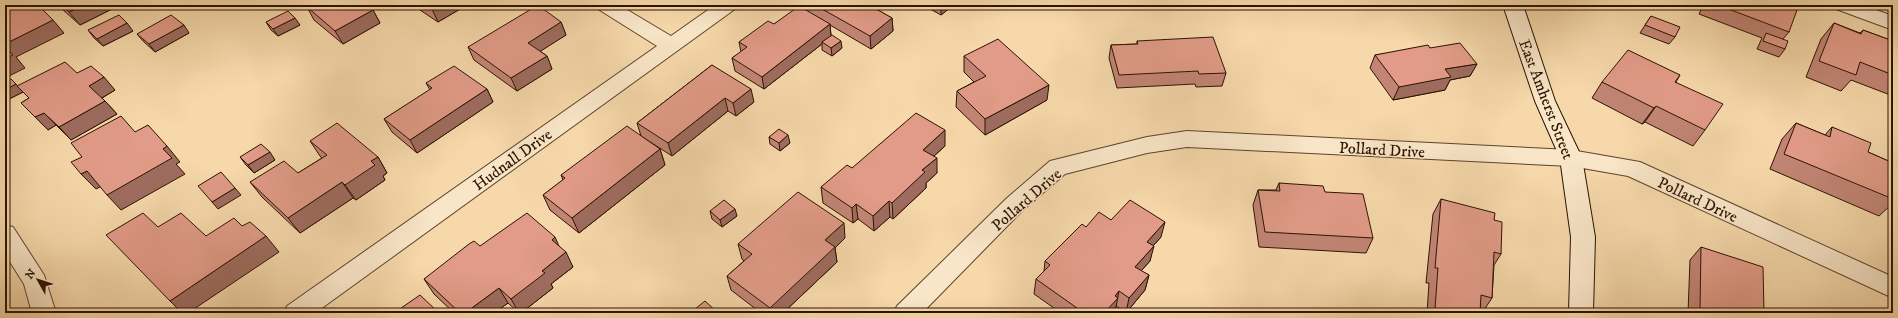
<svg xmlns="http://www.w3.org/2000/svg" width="1898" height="318" viewBox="0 0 1898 318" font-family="'IM FELL DW Pica',serif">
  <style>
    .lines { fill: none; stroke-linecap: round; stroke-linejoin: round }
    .street-casing { stroke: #5e442a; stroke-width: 2 }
    .secondary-casing { stroke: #2c1300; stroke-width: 2 }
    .street { fill: #f9e6c8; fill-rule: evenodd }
    .secondary { fill: #f9e6c8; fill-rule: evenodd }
    .wall { fill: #c28575; stroke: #2c1300 }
    .shaded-wall { fill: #9e6c5f; stroke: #2c1300 }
    .building { fill: #e19b88; stroke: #2c1300 }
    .labels { text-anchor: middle; stroke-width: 3; stroke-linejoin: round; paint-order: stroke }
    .street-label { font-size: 16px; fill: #2c1300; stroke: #f9e6c8 }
  </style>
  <rect width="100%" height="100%" fill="#f6d8aa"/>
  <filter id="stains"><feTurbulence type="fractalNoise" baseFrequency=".005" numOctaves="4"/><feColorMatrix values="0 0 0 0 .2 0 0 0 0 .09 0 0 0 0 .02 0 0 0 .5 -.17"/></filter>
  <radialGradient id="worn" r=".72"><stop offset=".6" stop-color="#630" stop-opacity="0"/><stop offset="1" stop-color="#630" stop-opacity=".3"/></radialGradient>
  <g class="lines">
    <defs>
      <g id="street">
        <polygon points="595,5 619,5 671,36 715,5 738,5 735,9 315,313 284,313 287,306 657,46 598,9"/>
        <polygon points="1833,5 1862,5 1893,16 1893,30 1836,9"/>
        <polygon points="1187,131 1571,150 1640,162 1893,277 1893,298 1628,176 1571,166 1187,147 1147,153 1065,174 1023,210 922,313 894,313 897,306 1007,198 1050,161 1147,137"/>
        <polygon points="5,225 13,227 44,275 56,313 32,313 24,284 5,254"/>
      </g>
      <polygon id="secondary" points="1503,5 1523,5 1555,101 1582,158 1595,237 1593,313 1569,313 1571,237 1560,158 1535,101"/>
    </defs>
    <use href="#street" class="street-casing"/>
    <use href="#secondary" class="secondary-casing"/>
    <use href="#street" class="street"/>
    <use href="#secondary" class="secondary"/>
  </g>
  <g class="wall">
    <polygon points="58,5 120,5 80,25 62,9"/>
    <polygon points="418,5 467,5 438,22 420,10"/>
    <polygon points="799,5 869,5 892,18 893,31 871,49 830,25 831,35 842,48 832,56 822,50 822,44 764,89 735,71 732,58 741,52 739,42 774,24 800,7"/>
    <polygon points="872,5 884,5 880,9"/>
    <polygon points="923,5 951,5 951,7 941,15"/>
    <polygon points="1703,5 1784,5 1789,32 1783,39 1785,49 1779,57 1757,49 1762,38 1699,14"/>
    <polygon points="307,7 373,10 380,23 343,44 314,20"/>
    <polygon points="1651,16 1675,37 1669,44 1640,33"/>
    <polygon points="266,22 300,25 278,36 271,30"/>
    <polygon points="561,22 566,35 540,51 547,56 552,69 517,91 474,60 468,47"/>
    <polygon points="1834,23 1860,33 1863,30 1893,41 1893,96 1851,80 1841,91 1806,77 1821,39"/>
    <polygon points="88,30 133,31 103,46 94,38"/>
    <polygon points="189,33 155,52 143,41 137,34"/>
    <polygon points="1137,41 1226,73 1222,86 1196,87 1195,84 1117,88 1109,58 1111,45 1137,44"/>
    <polygon points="1430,48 1477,64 1470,76 1450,80 1445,90 1393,100 1370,68 1375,55"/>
    <polygon points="964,56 1047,100 985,135 956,107 957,91 974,82 964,72"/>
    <polygon points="712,65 754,102 736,116 728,111 672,156 641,136 637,123"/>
    <polygon points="77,73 115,90 102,98 117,114 71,140 56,125 48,130 21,103 29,98 23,92 5,101 18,86"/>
    <polygon points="1680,75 1676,82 1705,130 1693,146 1645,122 1642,124 1592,98 1602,82"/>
    <polygon points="426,83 487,89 493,102 417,153 392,132 384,119 430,90"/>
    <polygon points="1796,123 1825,135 1832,127 1868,152 1893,163 1893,203 1879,216 1770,169 1782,139"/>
    <polygon points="769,137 790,143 780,151 770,144"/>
    <polygon points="310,141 378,157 387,173 383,176 385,180 356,200 353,198 300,233 262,197 250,182 298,173 322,158 320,156"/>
    <polygon points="945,146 934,156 937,173 926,183 926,188 893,219 890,217 874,231 858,219 853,223 823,203 821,187 852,168"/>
    <polygon points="660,149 665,165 579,233 550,210 543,195 563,180 561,175"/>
    <polygon points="240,157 275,160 254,173 246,165"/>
    <polygon points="1279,183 1325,192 1373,238 1366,253 1259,247 1253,205 1258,190 1276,190"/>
    <polygon points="1441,199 1494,220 1501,254 1494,265 1492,298 1482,313 1480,312 1480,313 1427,313 1429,283 1426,283 1433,214"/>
    <polygon points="710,211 737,216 722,227 712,219"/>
    <polygon points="1111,220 1161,237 1153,246 1150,261 1141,271 1149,275 1145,290 1126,313 1116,306 1114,313 1061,313 1034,294 1036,279 1044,271 1045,261"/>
    <polygon points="845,238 835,248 837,262 783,313 761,313 731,290 727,276 744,261 742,259 738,244"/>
    <polygon points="480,246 559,246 573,267 551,284 553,288 521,313 519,313 508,303 494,313 454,313 434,294 424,279"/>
    <polygon points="1701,247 1764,313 1688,313 1690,260"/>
  </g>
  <g class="shaded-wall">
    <polygon points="84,5 120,5 80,25 69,12"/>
    <polygon points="131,5 138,5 133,8"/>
    <polygon points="439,5 467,5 438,22 432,9"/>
    <polygon points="879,5 884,5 880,9"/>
    <polygon points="944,5 951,5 951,7 941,15 941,7"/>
    <polygon points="373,10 380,23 343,44 335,31"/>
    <polygon points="295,18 300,25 278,36 273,29"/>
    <polygon points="892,18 893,31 871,49 870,36"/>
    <polygon points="53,20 64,33 16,57 25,68 5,78 5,44"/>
    <polygon points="561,22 566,35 533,56 528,43"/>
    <polygon points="127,23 133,31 103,46 97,39"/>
    <polygon points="830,24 831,37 822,42 822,44 764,89 762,77"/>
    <polygon points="184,25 189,33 155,52 149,44"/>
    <polygon points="841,41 842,48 832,56 831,48"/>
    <polygon points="547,56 552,69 517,91 511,78"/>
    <polygon points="1477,64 1470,76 1450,80 1445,90 1393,100 1399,87 1445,69"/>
    <polygon points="104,77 115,90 100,99 89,86"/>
    <polygon points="16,84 23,91 17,86 23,92 5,101 5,90"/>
    <polygon points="1049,85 1047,100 985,135 985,119"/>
    <polygon points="487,89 493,102 417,153 410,140"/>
    <polygon points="751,89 754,102 736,116 733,103"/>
    <polygon points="725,98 728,111 672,156 668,143"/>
    <polygon points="105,101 117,114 71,140 59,127"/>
    <polygon points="1656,106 1645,122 1642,124 1654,108"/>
    <polygon points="44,113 56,125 48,130 35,117"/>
    <polygon points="945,130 945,146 924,165 923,150"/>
    <polygon points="788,135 790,143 780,151 779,143"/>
    <polygon points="167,146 180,162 176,164 185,174 121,210 107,195 163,149"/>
    <polygon points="660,149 665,165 579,233 572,218"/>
    <polygon points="270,152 275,160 254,173 248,165"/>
    <polygon points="378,157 387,173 383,176 385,180 356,200 345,185 371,161"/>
    <polygon points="937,158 937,173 926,183 926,188 893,219 892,203 922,170"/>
    <polygon points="87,171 102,186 96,189 81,174"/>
    <polygon points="342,182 353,198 300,233 288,218"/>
    <polygon points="235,188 241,195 218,209 212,202"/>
    <polygon points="889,201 890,217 874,231 873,216"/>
    <polygon points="856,204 858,219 853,223 852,208"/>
    <polygon points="735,209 737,216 722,227 720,220"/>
    <polygon points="1165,222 1161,237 1143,257 1147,242"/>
    <polygon points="844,223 845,238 835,248 837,262 783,313 771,313 770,308 825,240"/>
    <polygon points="266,236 279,252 188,313 182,313 170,301"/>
    <polygon points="555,237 562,253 552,240"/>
    <polygon points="1154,246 1150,261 1132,281 1135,267"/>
    <polygon points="566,252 573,267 551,284 553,288 521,313 519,313 511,299 542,271"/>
    <polygon points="1149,275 1145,290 1126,313 1129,298"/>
    <polygon points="499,288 508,303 494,313 465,313"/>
    <polygon points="1119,291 1115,312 1114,313 1104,313 1115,296"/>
  </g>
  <g class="building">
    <polygon points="5,5 38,5 53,20 5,44"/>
    <polygon points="61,5 84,5 69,12"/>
    <polygon points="311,5 367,5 373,10 335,31 307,7"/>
    <polygon points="426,5 439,5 432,9"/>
    <polygon points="538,5 561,22 528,43 547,56 511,78 468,47"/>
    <polygon points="815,5 869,5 892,18 870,36"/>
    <polygon points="937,5 944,5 941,7"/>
    <polygon points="1718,5 1784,5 1797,10 1789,32"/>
    <polygon points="799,6 830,24 762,77 732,58 747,47 739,42 768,21 774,24"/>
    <polygon points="288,11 295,18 273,29 266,22"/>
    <polygon points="119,15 127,23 97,39 88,30"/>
    <polygon points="171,15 184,25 149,44 137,34"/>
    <polygon points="1651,16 1680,27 1675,37 1645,25"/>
    <polygon points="1834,23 1861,34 1863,30 1893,41 1893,75 1860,62 1856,75 1819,61"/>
    <polygon points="1766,33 1788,41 1785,49 1763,41"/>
    <polygon points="832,35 841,41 831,48 822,42"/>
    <polygon points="1213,37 1226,73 1199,74 1198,71 1119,75 1111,45 1138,44 1137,41"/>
    <polygon points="998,39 1049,85 985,119 957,91 986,76 964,56"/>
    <polygon points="1460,43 1477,64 1445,69 1451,77 1399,87 1375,55 1428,45 1430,48"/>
    <polygon points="5,46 13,55 5,59"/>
    <polygon points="1628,50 1680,75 1675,82 1723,104 1705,130 1656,106 1654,108 1602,82"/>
    <polygon points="65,62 77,73 91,66 104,77 89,86 105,101 59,127 44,113 35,117 21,103 29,98 17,86"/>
    <polygon points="712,65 751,89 733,103 725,98 668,143 637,123"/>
    <polygon points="454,66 487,89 410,140 384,119 432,88 426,83"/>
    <polygon points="11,79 16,84 5,90 5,82"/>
    <polygon points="916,113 945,130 923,150 937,158 922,170 925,172 892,203 889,201 873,216 856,204 852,208 821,187 847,165 852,168"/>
    <polygon points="121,116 135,132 148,125 167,146 163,149 172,158 107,195 87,171 81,174 71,162 82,157 71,143"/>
    <polygon points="337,123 378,157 371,161 375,165 345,185 342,182 288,218 250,182 284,161 298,173 327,155 310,141"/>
    <polygon points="1796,123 1830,137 1832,127 1871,143 1868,152 1893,163 1893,199 1784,154"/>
    <polygon points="627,126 660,149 572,218 543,195 565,178 561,175"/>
    <polygon points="779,129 788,135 779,143 769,137"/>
    <polygon points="261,144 270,152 248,165 240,157"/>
    <polygon points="221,172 235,188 212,202 198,186"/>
    <polygon points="1279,183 1323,186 1325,192 1363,194 1373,238 1265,232 1258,190 1280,191"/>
    <polygon points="798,192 844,223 825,240 835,247 770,308 727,276 752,254 738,244"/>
    <polygon points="1441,199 1495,213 1494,220 1502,222 1501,254 1494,252 1492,298 1481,295 1480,313 1454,313 1435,308 1438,268 1435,268"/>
    <polygon points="724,200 735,209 720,220 710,211"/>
    <polygon points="1130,200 1165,222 1147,242 1154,246 1135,267 1149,275 1129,298 1119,291 1115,296 1118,298 1104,313 1084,313 1036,279 1050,265 1045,261 1082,224 1086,227 1099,212 1111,220"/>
    <polygon points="143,213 158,227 181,213 206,236 234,218 242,226 250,222 266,236 170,301 106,235"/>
    <polygon points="527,213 555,237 552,240 566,252 542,271 545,273 511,299 499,288 465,313 460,313 424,279 469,244 474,241 480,246"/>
    <polygon points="1701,247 1763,267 1764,313 1707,313 1700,310"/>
    <polygon points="420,295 439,313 394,313"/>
    <polygon points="705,301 718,313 690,313"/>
    <polygon points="1033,310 1038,313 1030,313"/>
  </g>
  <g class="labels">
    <g class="street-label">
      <text transform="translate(1547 99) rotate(69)" y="6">East Amherst Street</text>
      <text transform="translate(1382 149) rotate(3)" y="6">Pollard Drive</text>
      <text transform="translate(512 159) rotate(-36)" y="6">Hudnall Drive</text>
      <text transform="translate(1026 199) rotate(-41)" y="6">Pollard Drive</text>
      <text transform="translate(1698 199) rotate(25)" y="6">Pollard Drive</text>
    </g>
  </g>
  <rect width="1898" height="318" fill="none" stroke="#f6d8aa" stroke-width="20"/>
  <rect x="6" y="6" width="1886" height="306" fill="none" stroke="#2c1300" stroke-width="2"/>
  <rect x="10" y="10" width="1878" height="298" fill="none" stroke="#2c1300"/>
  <g transform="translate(38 280) rotate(309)" stroke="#f9e6c8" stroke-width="3" paint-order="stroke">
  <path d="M0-3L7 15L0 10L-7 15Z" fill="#2c1300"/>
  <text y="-6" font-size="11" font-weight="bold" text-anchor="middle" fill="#2c1300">N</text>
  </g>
  <rect width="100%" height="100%" filter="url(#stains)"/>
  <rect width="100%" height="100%" fill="url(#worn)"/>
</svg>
